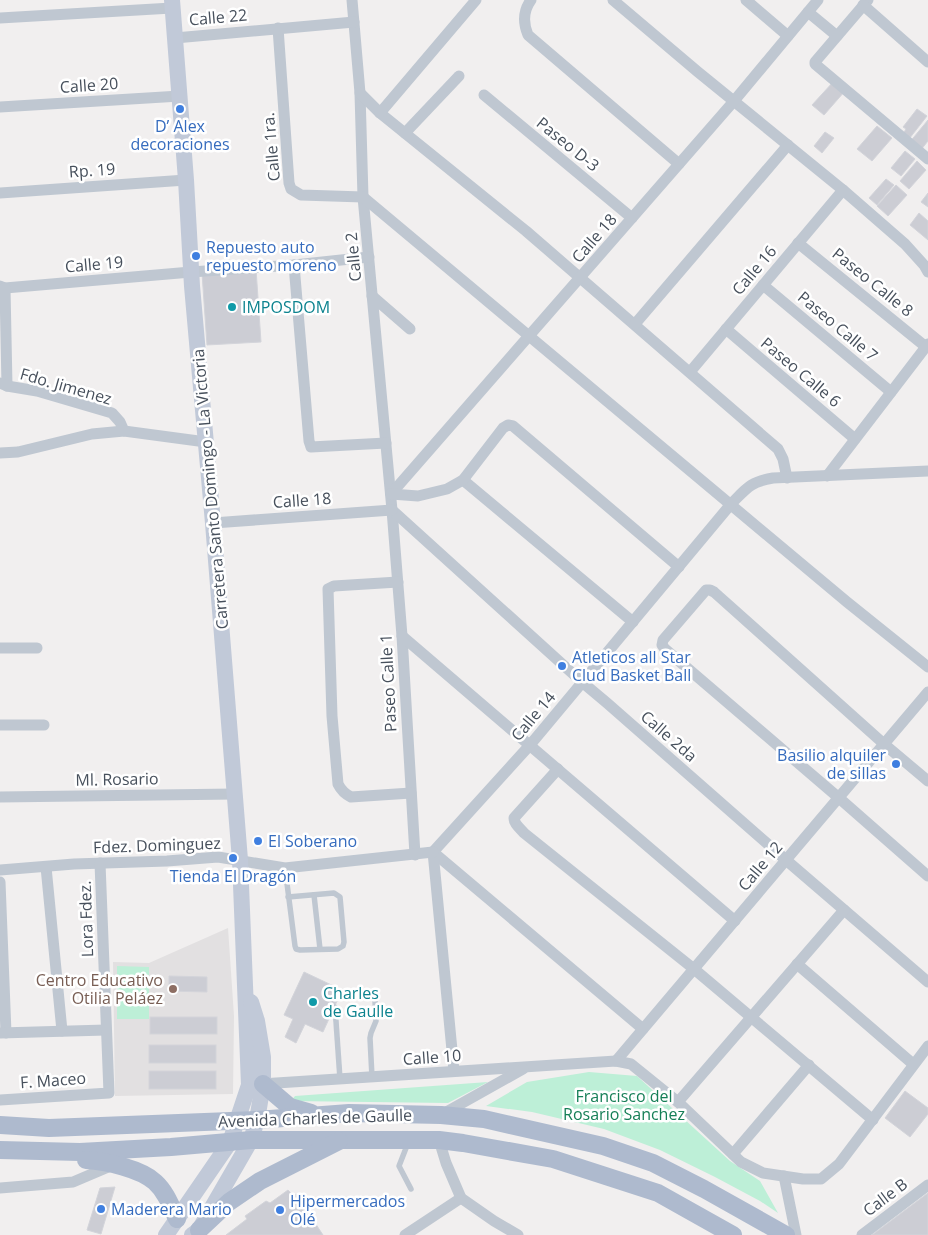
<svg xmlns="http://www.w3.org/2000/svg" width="928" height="1235" viewBox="0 0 928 1235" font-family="'Open Sans',sans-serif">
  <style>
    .education { fill: #e2e0e1 }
    .green { fill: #bdefd7 }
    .building { fill: #cccdd4; stroke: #d3d4da }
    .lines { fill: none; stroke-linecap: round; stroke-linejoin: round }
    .lane { stroke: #bfc7d1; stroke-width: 5.5 }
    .street { stroke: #bfc7d1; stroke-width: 11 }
    .secondary { stroke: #c1c9d8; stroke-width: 16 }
    .primary { stroke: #aebace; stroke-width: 18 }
    .shop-dot { fill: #3f7fe0; stroke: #fff; stroke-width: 2 }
    .culture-dot { fill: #0f9aa8; stroke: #fff; stroke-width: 2 }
    .education-dot { fill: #8d6e63; stroke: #fff; stroke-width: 2 }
    .labels { text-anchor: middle; stroke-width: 5; stroke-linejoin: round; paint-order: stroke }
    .street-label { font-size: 16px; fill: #47505c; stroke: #fff }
    .shop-label { font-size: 16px; fill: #366cbe; stroke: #fff; text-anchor: start }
    .culture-label { font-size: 16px; fill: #0d838f; stroke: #fff; text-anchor: start }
    .education-label { font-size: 16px; fill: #785e54; stroke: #fff; text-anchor: end }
    .park-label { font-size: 16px; fill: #167f57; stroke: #fff }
  </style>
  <rect width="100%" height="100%" fill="#f1efef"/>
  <polygon class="education" points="228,928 234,1016 233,1094 115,1096 113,962 149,963"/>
  <g class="green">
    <polygon points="117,966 149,967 149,1019 117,1019"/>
    <polygon points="589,1072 637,1076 730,1161 760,1181 778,1213 760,1201 715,1177 660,1150 604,1129 532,1112 486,1106 527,1082"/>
    <polygon points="488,1082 448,1103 291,1101 295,1096"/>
  </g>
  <g class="building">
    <polygon points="834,81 845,91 824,115 812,105"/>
    <polygon points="917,109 927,116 909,139 903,134 906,129 903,127"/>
    <polygon points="928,120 928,141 920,151 909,143"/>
    <polygon points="877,126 892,138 872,161 857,149"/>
    <polygon points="825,132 834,138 822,153 814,146"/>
    <polygon points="905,151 915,159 901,176 891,168"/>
    <polygon points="917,161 926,170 909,189 900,181"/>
    <polygon points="886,179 894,185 877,205 869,198"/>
    <polygon points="896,185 907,195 888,216 877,206"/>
    <polygon points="928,193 928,207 921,202"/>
    <polygon points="919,213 928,221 928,240 910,225"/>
    <polygon points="256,269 261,342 207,345 202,273"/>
    <polygon points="304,972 342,990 323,1032 305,1024 296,1043 285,1037 293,1019 284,1015"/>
    <polygon points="169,976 207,977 207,992 169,991"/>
    <rect x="150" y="1017" width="67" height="17"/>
    <rect x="149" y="1045" width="67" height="18"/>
    <rect x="149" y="1071" width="67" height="18"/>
    <polygon points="905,1091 928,1108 928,1114 910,1137 885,1118"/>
    <polygon points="115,1187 101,1234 87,1230 100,1188"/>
    <polygon points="288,1190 294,1196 296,1194 323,1235 226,1235 247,1219 245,1216 266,1201 270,1203"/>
    <polygon points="928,1193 928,1235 872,1235"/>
  </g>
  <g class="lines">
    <g class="lane">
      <polyline points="285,868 295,946 296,949 300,950 338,949 343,946 344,942 340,897 334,893 288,897"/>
      <polyline points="314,895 320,949"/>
      <polyline points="335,1007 340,1079"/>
      <polyline points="372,1077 370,1038 371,1033 376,1021 375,1001"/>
      <polyline points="408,1143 399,1166 411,1189"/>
    </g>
    <g class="street">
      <polyline points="352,0 360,93 363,197 392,510 402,636 415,855"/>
      <path d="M531,0C523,11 523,23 528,35L679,164"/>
      <polyline points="613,0 698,72 843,190 905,244 924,265 928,272"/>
      <polyline points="746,0 788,36"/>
      <polyline points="868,0 815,62 815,64 928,159"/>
      <polyline points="863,5 928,62"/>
      <polyline points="808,12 837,36"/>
      <polyline points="0,18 172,8"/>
      <polyline points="278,28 289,183 291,189 301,195 363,197 847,602 928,667"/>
      <polyline points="175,38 354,22"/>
      <polyline points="360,93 380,113 526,231 778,449 783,459 787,478"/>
      <polyline points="484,95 632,218"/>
      <polyline points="0,107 180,96"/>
      <polyline points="380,113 476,0"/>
      <polyline points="405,133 459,76"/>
      <polyline points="0,193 186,180"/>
      <polyline points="798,243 926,347"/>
      <polyline points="294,265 309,441 311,447 386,443"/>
      <polyline points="763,285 891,392"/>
      <polyline points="0,286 5,288 191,272 294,265 369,257"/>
      <polyline points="5,288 7,386"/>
      <polyline points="372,296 410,329"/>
      <polyline points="635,324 788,145"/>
      <polyline points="726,329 855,439"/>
      <polyline points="690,372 843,190"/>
      <polyline points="0,383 7,386 37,391 112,413 120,422 124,431 206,442"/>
      <polyline points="0,453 18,452 92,434 124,431"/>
      <polyline points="827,476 928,344"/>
      <polyline points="463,480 633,622"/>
      <polyline points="391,494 734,101 818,0"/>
      <polyline points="391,494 418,496 447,489 463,480 503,428 508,425 513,426 679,567"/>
      <polyline points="392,510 582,682 607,703 786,860 928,982"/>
      <polyline points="213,523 392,510"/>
      <path d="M398,582L334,586L328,589L332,716L338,784C341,790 345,794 351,797L411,793"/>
      <polyline points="402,636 735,921"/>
      <polyline points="0,648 37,648"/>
      <polyline points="0,725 44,725"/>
      <path d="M558,769L514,818C514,824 520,828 524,833L694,969L873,1120"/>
      <polyline points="928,781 884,744 714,592 710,590 706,590 663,640 662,645 665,649 839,798 928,876"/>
      <polyline points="0,797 235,794"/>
      <path d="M433,852L530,745L731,504C747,488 750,482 773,478L928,471"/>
      <polyline points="433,852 643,1029"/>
      <polyline points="433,852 454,1071"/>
      <polyline points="46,867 62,1031"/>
      <polyline points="0,870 74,864 167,861 218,857 285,868 433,852"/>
      <polyline points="0,882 6,1033"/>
      <polyline points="797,964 913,1064"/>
      <polyline points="0,1033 106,1030"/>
      <polyline points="616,1061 928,692"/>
      <polyline points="261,1084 616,1061 631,1064 678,1102 741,1162 763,1173 803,1179 821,1179 839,1164 928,1046"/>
      <polyline points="0,1100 109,1093 100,863"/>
      <polyline points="678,1102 844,910"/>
      <polyline points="441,1115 523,1069"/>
      <polyline points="439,1140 446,1163 461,1198 494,1221 518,1235"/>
      <polyline points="733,1154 809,1065"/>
      <polyline points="784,1176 796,1235"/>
      <polyline points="0,1188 73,1182 113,1165"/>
      <polyline points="405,1235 461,1198"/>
      <polyline points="862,1235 928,1185"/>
    </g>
    <g class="secondary">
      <polyline points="166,1235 230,1142 249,1085 240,860 213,523 192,286 186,180 172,0"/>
      <polyline points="192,1235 199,1230 251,1140 257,1120 263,1084 263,1057 257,1021 251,1002"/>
    </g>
    <g class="primary">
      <polyline points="263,1084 290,1107 311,1113"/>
      <polyline points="0,1125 49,1128 257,1120 349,1113 441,1115 484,1119 603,1146 653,1163 704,1189 786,1235"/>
      <polyline points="0,1150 80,1152 171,1147 251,1140 439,1140 463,1143 553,1159 658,1193 733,1235"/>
      <path d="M86,1160C106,1161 141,1169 155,1182C166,1192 171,1206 177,1219"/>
      <polyline points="199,1230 229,1202 260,1181 339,1141"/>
    </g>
  </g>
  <g class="shop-dot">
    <circle cx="180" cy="109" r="5"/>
    <circle cx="196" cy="256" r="5"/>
    <circle cx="562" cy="666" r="5"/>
    <circle cx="896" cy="764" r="5"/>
    <circle cx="258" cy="841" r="5"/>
    <circle cx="233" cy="858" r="5"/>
    <circle cx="101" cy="1209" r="5"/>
    <circle cx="280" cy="1210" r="5"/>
  </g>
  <g class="culture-dot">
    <circle cx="232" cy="307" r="5"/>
    <circle cx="313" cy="1002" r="5"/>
  </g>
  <circle class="education-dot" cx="173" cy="989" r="5"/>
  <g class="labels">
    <g class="street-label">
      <text transform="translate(218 17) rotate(-5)" y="6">Calle 22</text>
      <text transform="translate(89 85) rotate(-4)" y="6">Calle 20</text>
      <text transform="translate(568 144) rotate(39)" y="6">Paseo D-3</text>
      <text transform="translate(271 147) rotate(-95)" y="6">Calle 1ra.</text>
      <text transform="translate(92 170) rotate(-4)" y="6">Rp. 19</text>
      <text transform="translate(594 238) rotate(-49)" y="6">Calle 18</text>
      <text transform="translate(353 257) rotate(-95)" y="6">Calle 2</text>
      <text transform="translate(94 264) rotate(-5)" y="6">Calle 19</text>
      <text transform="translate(754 270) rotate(-50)" y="6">Calle 16</text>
      <text transform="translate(873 282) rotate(39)" y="6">Paseo Calle 8</text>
      <text transform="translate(838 326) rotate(40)" y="6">Paseo Calle 7</text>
      <text transform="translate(801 372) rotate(40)" y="6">Paseo Calle 6</text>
      <text transform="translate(66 386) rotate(16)" y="6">Fdo. Jimenez</text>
      <text transform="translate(210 489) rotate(-95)" y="6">Carretera Santo Domingo - La Victoria</text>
      <text transform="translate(302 500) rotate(-4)" y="6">Calle 18</text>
      <text transform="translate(388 683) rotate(-93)" y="6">Paseo Calle 1</text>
      <text transform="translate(533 716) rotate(-50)" y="6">Calle 14</text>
      <text transform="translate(669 736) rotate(41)" y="6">Calle 2da</text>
      <text transform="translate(117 779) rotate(-1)" y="6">Ml. Rosario</text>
      <text transform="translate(157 845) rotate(-2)" y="6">Fdez. Dominguez</text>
      <text transform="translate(760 866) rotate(-50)" y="6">Calle 12</text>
      <text transform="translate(86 919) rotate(-92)" y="6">Lora Fdez.</text>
      <text transform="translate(432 1057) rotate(-4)" y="6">Calle 10</text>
      <text transform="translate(53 1080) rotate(-4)" y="6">F. Maceo</text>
      <text transform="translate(315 1118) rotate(-2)" y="6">Avenida Charles de Gaulle</text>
      <text transform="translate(885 1197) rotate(-37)" y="6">Calle B</text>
    </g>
    <g class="shop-label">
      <text x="180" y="132" text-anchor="middle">D’ Alex<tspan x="180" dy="18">decoraciones</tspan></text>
      <text x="206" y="253">Repuesto auto<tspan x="206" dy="18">repuesto moreno</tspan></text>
      <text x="572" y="663">Atleticos all Star<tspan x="572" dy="18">Clud Basket Ball</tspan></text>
      <text x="886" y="761" text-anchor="end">Basilio alquiler<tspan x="886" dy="18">de sillas</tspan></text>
      <text x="268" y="847">El Soberano</text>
      <text x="233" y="882" text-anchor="middle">Tienda El Dragón</text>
      <text x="290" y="1207">Hipermercados<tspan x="290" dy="18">Olé</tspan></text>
      <text x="111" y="1215">Maderera Mario</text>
    </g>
    <g class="culture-label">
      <text x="242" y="313">IMPOSDOM</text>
      <text x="323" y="999">Charles<tspan x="323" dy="18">de Gaulle</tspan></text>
    </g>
    <g class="education-label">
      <text x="163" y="986">Centro Educativo<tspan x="163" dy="18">Otilia Peláez</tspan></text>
    </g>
    <g class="park-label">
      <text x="624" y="1102">Francisco del<tspan x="624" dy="18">Rosario Sanchez</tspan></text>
    </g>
  </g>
</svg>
